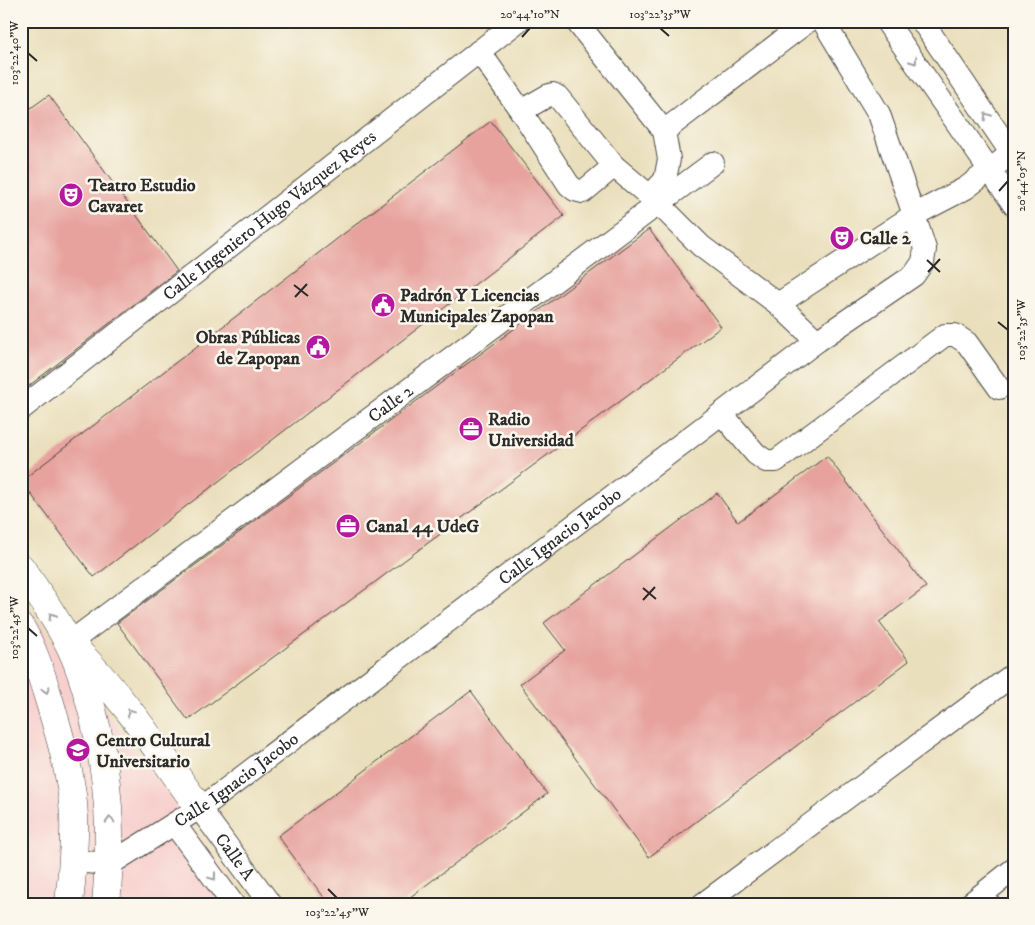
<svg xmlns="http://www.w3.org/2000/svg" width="1035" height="925" viewBox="0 0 1035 925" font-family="'IM FELL DW Pica',serif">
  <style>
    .built { fill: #f7d0ce }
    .building { fill: #e7a29d }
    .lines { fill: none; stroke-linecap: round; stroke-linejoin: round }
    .minor-casing { stroke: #484641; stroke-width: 24 }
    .major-casing { stroke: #484641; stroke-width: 29 }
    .path { stroke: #484641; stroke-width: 3; stroke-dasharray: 4 4; stroke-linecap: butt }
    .minor { stroke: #fff; stroke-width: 22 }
    .major { stroke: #fff; stroke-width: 28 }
    .oneway { stroke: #a0a0a0 }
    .ticks { fill: none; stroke: #2b2b2b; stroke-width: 2 }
    .labels { text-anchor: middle; stroke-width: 5; stroke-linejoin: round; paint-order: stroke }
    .poi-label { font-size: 18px; font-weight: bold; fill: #2b2b2b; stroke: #fbf7ec; text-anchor: start }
    .street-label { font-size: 18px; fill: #2b2b2b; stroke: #fbf7ec }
    .neatline { fill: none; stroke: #2b2b2b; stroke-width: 2 }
    .ticks-label { font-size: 12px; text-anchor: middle; fill: #2b2b2b }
  </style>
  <rect width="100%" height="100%" fill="#fbf7ec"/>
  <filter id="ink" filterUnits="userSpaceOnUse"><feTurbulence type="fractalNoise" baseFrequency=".02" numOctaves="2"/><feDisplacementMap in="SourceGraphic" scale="10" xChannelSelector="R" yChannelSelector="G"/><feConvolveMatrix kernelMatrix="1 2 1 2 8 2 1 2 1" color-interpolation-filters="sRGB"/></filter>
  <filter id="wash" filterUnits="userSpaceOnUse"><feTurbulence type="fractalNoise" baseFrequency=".0096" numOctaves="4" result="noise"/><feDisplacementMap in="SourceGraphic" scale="20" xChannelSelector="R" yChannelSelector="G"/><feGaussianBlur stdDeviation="1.12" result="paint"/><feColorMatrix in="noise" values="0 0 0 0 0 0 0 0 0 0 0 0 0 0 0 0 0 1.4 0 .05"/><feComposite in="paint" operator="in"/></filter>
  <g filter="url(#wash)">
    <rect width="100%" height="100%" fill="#eadfbc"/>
    <polygon class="built" points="21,597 250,904 21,904"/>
    <g id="blocks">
      <g class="building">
        <polygon points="49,95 177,271 21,392 21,115"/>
        <polygon points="491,121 564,216 94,577 21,481"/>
        <polygon points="649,229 721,327 188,720 117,623"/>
        <polygon points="827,456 926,587 879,622 909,661 649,857 520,684 565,650 544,623 717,493 738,522"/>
        <polygon points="471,691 547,794 401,904 329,904 278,836"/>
      </g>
    </g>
  </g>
  <g filter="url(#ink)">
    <use href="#blocks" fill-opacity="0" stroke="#484641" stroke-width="1"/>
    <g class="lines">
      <defs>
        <g id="minor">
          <polyline points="576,21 664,131 669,159 665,180 650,196"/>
          <polyline points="886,21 1014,205"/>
          <polyline points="922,21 1014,157"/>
          <polyline points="479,51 521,111 547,96 553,94 558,97 614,166 659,204 701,246 778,304 817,341"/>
          <polyline points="521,111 569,185 575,190 583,192 614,166"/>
          <polyline points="664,131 808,21"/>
          <polyline points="778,304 914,215 879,114 823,21"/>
          <path id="s1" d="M21,409L518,21"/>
          <polyline points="722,414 756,454 766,461 776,461 945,335 955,335 967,343 999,388"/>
          <path id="s2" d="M69,643L713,163"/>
          <polyline points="21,671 37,662"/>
          <path id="s3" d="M200,809L270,904"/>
          <polyline points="175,825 233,904"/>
          <path id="s4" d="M73,861L110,864L212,800L817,341L914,275L923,262L925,249L914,215L966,188L1012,153"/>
          <polyline points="703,904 1014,674"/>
          <polyline points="970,904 1014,869"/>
        </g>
        <g id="major">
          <path d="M21,568C37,592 55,616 68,642C80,665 87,690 93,714C110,779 112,838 106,904"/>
          <path d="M21,628C35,652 42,677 50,703C61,740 72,777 74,816C75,845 72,875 69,904"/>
          <path d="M78,652C125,699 161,755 200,809"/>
        </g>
      </defs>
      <use href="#minor" class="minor-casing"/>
      <use href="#major" class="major-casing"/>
      <polyline class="path" points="21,515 23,517 21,518"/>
      <use href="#minor" class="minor"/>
      <use href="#major" class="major"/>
    </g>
    <defs><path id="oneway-chevron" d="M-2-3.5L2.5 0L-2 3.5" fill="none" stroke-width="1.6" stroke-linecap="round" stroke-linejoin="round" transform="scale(1.25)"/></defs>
    <g class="oneway">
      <use href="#oneway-chevron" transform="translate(914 61) rotate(55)"/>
      <use href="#oneway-chevron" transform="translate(987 116) rotate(-123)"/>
      <use href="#oneway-chevron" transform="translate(52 616) rotate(-122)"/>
      <use href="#oneway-chevron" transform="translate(46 690) rotate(73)"/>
      <use href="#oneway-chevron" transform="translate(130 712) rotate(-127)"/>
      <use href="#oneway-chevron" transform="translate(110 820) rotate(-92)"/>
      <use href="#oneway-chevron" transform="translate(213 877) rotate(53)"/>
    </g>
  </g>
  <path class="ticks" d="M660,28L669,36M522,37L530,28M28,53L37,61M999,191L1008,181M927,260L940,272M928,272L940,259M294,285L308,296M295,297L307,284M998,322L1008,330M643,588L656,599M643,600L655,587M28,628L37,636M328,889L337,898"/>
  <defs>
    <symbol id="theatre-disc" viewBox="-11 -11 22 22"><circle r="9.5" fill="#b5179e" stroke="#fbf7ec"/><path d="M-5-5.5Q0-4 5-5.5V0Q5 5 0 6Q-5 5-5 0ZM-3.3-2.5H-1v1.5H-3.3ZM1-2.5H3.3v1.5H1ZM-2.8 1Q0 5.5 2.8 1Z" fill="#fff"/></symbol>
    <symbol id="civic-disc" viewBox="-11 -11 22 22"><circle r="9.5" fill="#b5179e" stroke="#fbf7ec"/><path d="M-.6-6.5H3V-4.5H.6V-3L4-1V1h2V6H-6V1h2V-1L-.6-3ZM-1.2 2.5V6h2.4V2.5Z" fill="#fff"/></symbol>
    <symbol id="office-disc" viewBox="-11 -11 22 22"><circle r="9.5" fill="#b5179e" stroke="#fbf7ec"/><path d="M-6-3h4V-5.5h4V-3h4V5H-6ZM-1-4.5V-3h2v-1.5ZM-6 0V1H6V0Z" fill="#fff"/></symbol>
    <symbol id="university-disc" viewBox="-11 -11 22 22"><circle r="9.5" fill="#b5179e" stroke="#fbf7ec"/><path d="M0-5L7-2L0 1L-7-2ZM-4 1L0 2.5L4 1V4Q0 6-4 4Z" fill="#fff"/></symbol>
  </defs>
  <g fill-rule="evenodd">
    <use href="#theatre-disc" x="57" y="181" width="28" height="28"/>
    <use href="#theatre-disc" x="828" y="224" width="28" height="28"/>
    <use href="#civic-disc" x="369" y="291" width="28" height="28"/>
    <use href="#civic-disc" x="304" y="333" width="28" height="28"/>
    <use href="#office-disc" x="457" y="415" width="28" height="28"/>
    <use href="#office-disc" x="334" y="512" width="28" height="28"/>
    <use href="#university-disc" x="64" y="736" width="28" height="28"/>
  </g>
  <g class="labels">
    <g class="poi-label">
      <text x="88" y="191">Teatro Estudio<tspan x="88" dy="21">Cavaret</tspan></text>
      <text x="860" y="244">Calle 2</text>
      <text x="400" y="301">Padrón Y Licencias<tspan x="400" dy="21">Municipales Zapopan</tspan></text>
      <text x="300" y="343" text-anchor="end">Obras Públicas<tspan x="300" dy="21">de Zapopan</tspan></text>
      <text x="488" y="425">Radio<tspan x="488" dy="21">Universidad</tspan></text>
      <text x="366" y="532">Canal 44 UdeG</text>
      <text x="96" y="746">Centro Cultural<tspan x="96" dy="21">Universitario</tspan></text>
    </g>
    <g class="street-label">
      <text dy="6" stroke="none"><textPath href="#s1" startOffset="315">Calle Ingeniero Hugo Vázquez Reyes</textPath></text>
      <text dy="6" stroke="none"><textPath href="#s2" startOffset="401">Calle 2</textPath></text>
      <text dy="6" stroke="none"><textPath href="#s4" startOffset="594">Calle Ignacio Jacobo</textPath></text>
      <text dy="6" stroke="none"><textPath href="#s4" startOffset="189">Calle Ignacio Jacobo</textPath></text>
      <text dy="6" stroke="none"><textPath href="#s3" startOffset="59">Calle A</textPath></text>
    </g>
  </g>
  <rect width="1035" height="925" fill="none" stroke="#fbf7ec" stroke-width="55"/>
  <rect x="28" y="28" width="980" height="870" class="neatline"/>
  <g class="ticks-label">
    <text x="530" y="18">20°44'10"N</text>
    <text x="660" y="18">103°22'35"W</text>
    <text transform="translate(14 53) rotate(-90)" y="4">103°22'40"W</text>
    <text transform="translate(1021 181) rotate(-90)" y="4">20°44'05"N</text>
    <text transform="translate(1021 330) rotate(-90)" y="4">103°22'35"W</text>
    <text transform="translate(14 628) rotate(-90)" y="4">103°22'45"W</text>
    <text x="337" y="916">103°22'45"W</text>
  </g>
</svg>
